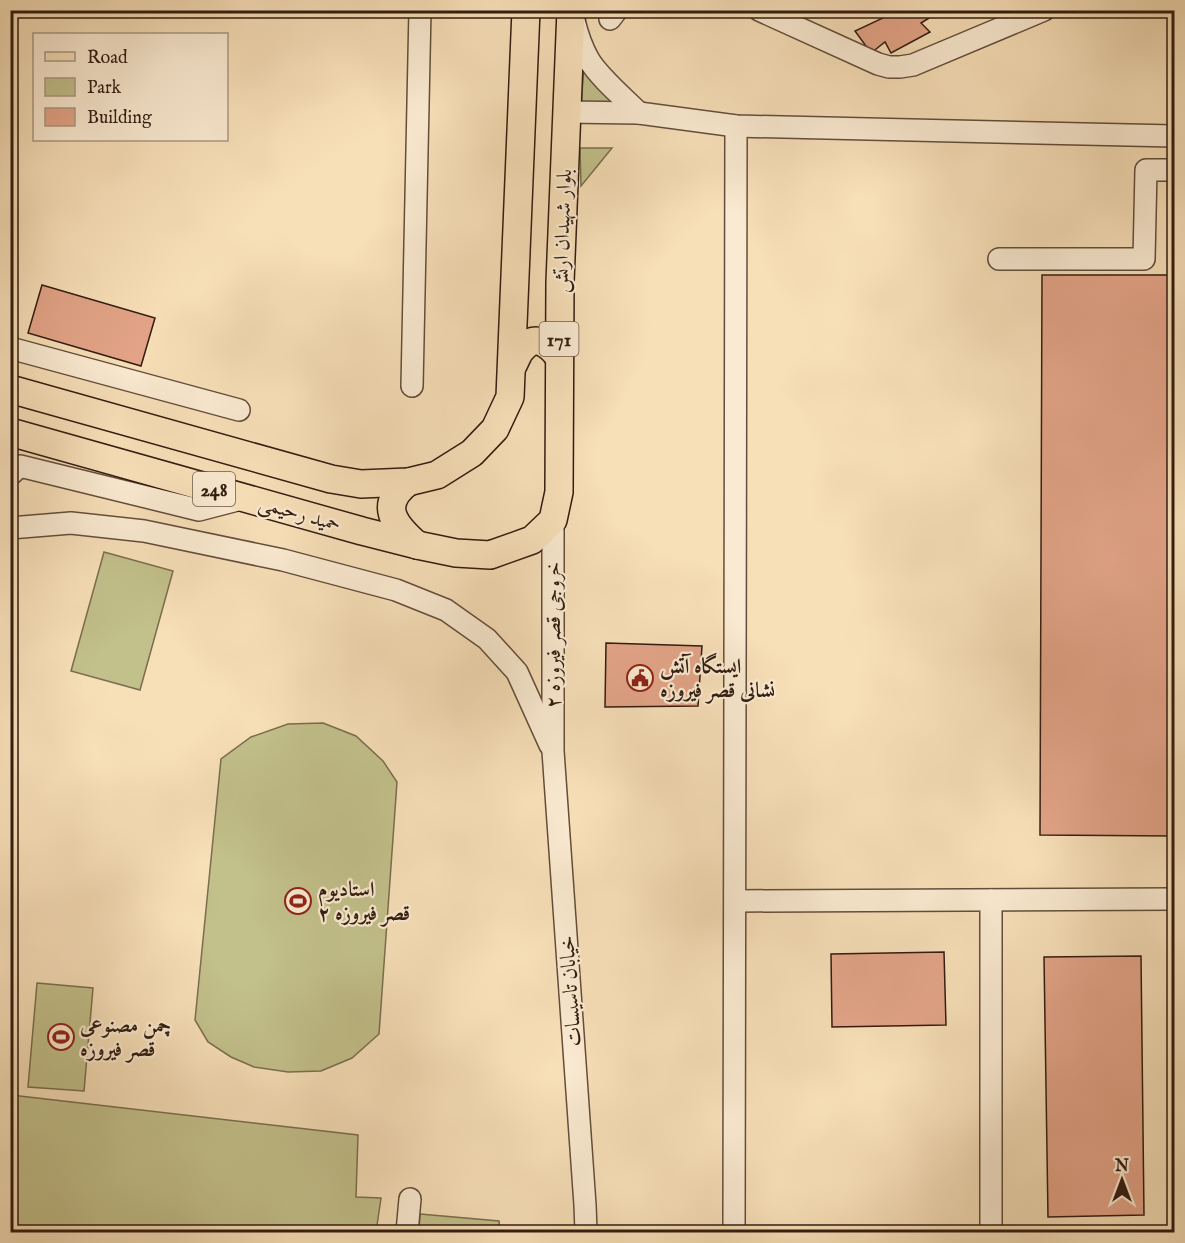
<svg xmlns="http://www.w3.org/2000/svg" width="1185" height="1243" viewBox="0 0 1185 1243" font-family="'IM FELL English',Amiri,serif">
  <style>
    .green { fill: #c2c08b; stroke: #7a6e4e; stroke-width: 1.5 }
    .building { fill: #e3a488; stroke: #321c11; stroke-width: 1.5 }
    .lines { fill: none; stroke-linecap: round; stroke-linejoin: round }
    .minor-casing { stroke: #634d3b; stroke-width: 24 }
    .major-casing { stroke: #321c11; stroke-width: 30 }
    .minor { stroke: #faead1; stroke-width: 21 }
    .major { stroke: #f7dfb8; stroke-width: 27 }
    .labels { text-anchor: middle; stroke-width: 4.5; stroke-linejoin: round; paint-order: stroke }
    .shield { fill: #faead1; stroke: #6e5a4b; stroke-width: 1.5 }
    .shield-label { font-size: 20px; font-weight: bold; fill: #321c11 }
    .street-label { font-size: 21px; fill: #321c11; stroke: #faead1 }
    .poi-label { font-size: 21px; font-weight: bold; fill: #321c11; stroke: #faead1; text-anchor: start }
  </style>
  <rect width="100%" height="100%" fill="#f7dfb8"/>
  <filter id="stains"><feTurbulence type="fractalNoise" baseFrequency=".00333" numOctaves="4"/><feColorMatrix values="0 0 0 0 .2 0 0 0 0 .09 0 0 0 0 .02 0 0 0 .5 -.17"/></filter>
  <radialGradient id="worn" r=".72"><stop offset=".6" stop-color="#630" stop-opacity="0"/><stop offset="1" stop-color="#630" stop-opacity=".3"/></radialGradient>
  <g class="green">
    <polygon points="584,65 619,109 581,108"/>
    <polygon points="580,148 612,148 581,186"/>
    <polygon points="104,552 173,571 140,690 71,671"/>
    <polygon points="323,723 356,736 383,761 397,782 379,1034 352,1058 321,1071 288,1072 254,1067 231,1057 208,1042 195,1020 221,759 251,737 288,724"/>
    <polygon points="37,983 93,988 84,1091 28,1087"/>
    <polygon points="11,1095 358,1135 356,1197 381,1198 376,1232 11,1232"/>
    <polygon points="420,1214 499,1221 500,1232 419,1232"/>
  </g>
  <g class="building">
    <polygon points="879,10 942,10 921,23 930,32 891,53 885,42 871,53 855,31 883,18"/>
    <polygon points="1042,275 1174,275 1174,836 1040,835"/>
    <polygon points="42,285 155,318 141,366 28,333"/>
    <polygon points="606,643 702,646 698,706 605,707"/>
    <polygon points="944,952 946,1025 832,1027 831,954"/>
    <polygon points="1141,956 1144,1215 1048,1217 1044,957"/>
  </g>
  <g class="lines">
    <defs>
      <g id="minor">
        <polyline points="759,10 878,64 889,67 900,67 913,65 1044,10"/>
        <polyline points="610,19 617,10"/>
        <path d="M574,20C577,33 582,48 589,60C599,77 625,99 639,113"/>
        <polyline points="566,112 639,113 736,126 1174,136"/>
        <polyline points="999,259 1144,259 1146,170 1174,170"/>
        <polyline points="10,348 239,410"/>
        <polyline points="412,386 420,10"/>
        <polyline points="10,475 20,466 199,510 245,498"/>
        <polyline points="553,520 553,751 585,1205 586,1232"/>
        <polyline points="10,528 71,523 144,531 283,560 396,590 446,610 487,639 517,672 550,745"/>
        <polyline points="736,901 1174,899"/>
        <polyline points="407,1232 410,1199"/>
        <polyline points="734,1232 736,126"/>
        <polyline points="991,1232 991,900"/>
      </g>
      <g id="major">
        <path d="M513,365C516,360 518,352 523,348C536,333 550,345 559,357"/>
        <polyline points="10,389 331,479 361,484 408,482 437,475 472,453 495,429 510,397 526,10"/>
        <polyline points="10,432 362,531 417,545 456,553 490,555 532,540 553,520 559,492 560,282 571,10"/>
        <path d="M408,482C378,505 394,525 417,545"/>
      </g>
    </defs>
    <use href="#minor" class="minor-casing"/>
    <use href="#major" class="major-casing"/>
    <use href="#minor" class="minor"/>
    <use href="#major" class="major"/>
  </g>
  <defs>
    <symbol id="civic-ring" viewBox="-11 -11 22 22"><circle r="9.5" fill="#faead1" stroke="#8f2418" stroke-width="1.5"/><path d="M-.6-6.5H3V-4.5H.6V-3L4-1V1h2V6H-6V1h2V-1L-.6-3ZM-1.2 2.5V6h2.4V2.5Z" fill="#8f2418"/></symbol>
    <symbol id="stadium-ring" viewBox="-11 -11 22 22"><circle r="9.5" fill="#faead1" stroke="#8f2418" stroke-width="1.5"/><path d="M0-5a6.5 5 0 1 0 0 10a6.5 5 0 1 0 0-10ZM-3.5-1.8h7v3.6h-7Z" fill="#8f2418"/></symbol>
  </defs>
  <g fill-rule="evenodd">
    <use href="#civic-ring" x="625" y="663" width="30" height="30"/>
    <use href="#stadium-ring" x="283" y="886" width="30" height="30"/>
    <use href="#stadium-ring" x="46" y="1022" width="30" height="30"/>
  </g>
  <g class="labels">
    <g class="shield">
      <rect x="539.5" y="322" width="39" height="34" rx="4.5"/>
      <rect x="193" y="472" width="42" height="34" rx="4.5"/>
    </g>
    <g class="shield-label">
      <text x="559" y="346">171</text>
      <text x="214" y="496">248</text>
    </g>
    <g class="street-label">
      <text transform="translate(562 231) rotate(-88)" y="7">بلوار شهیدان ارتش</text>
      <text transform="translate(300 513) rotate(16)" y="7">حمید رحیمی</text>
      <text transform="translate(553 635) rotate(-90)" y="7">خروجی قصر فیروزه ۲</text>
      <text transform="translate(570 991) rotate(-94)" y="7">خیابان تاسیسات</text>
    </g>
    <g class="poi-label">
      <text x="660" y="673">ایستگاه آتش<tspan x="660" dy="24">نشانی قصر فیروزه</tspan></text>
      <text x="318" y="896">استادیوم<tspan x="318" dy="24">قصر فیروزه ۲</tspan></text>
      <text x="80" y="1032">چمن مصنوعی<tspan x="80" dy="24">قصر فیروزه</tspan></text>
    </g>
  </g>
  <rect width="1185" height="1243" fill="none" stroke="#f7dfb8" stroke-width="36"/>
  <rect x="12" y="12" width="1161" height="1219" fill="none" stroke="#321c11" stroke-width="3"/>
  <rect x="18" y="18" width="1149" height="1207" fill="none" stroke="#321c11" stroke-width="1.5"/>
  <rect x="33" y="33" width="195" height="108" fill="#faead1" stroke="#aa9884" stroke-width="1.5"/>
  <rect x="45" y="52" width="30" height="9" fill="#f7dfb8" stroke="#aa9884" stroke-width="1.5"/>
  <text x="87" y="63" font-size="18" fill="#321c11">Road</text>
  <rect x="45" y="78" width="30" height="18" fill="#c2c08b" stroke="#aa9884" stroke-width="1.5"/>
  <text x="87" y="93" font-size="18" fill="#321c11">Park</text>
  <rect x="45" y="108" width="30" height="18" fill="#e3a488" stroke="#aa9884" stroke-width="1.5"/>
  <text x="87" y="123" font-size="18" fill="#321c11">Building</text>
  <g transform="translate(1122 1180)" stroke="#faead1" stroke-width="4.5" paint-order="stroke">
  <path d="M0-4.5L10 22L0 15L-10 22Z" fill="#321c11"/>
  <text y="-9" font-size="16" font-weight="bold" text-anchor="middle" fill="#321c11">N</text>
  </g>
  <rect width="100%" height="100%" filter="url(#stains)"/>
  <rect width="100%" height="100%" fill="url(#worn)"/>
</svg>
